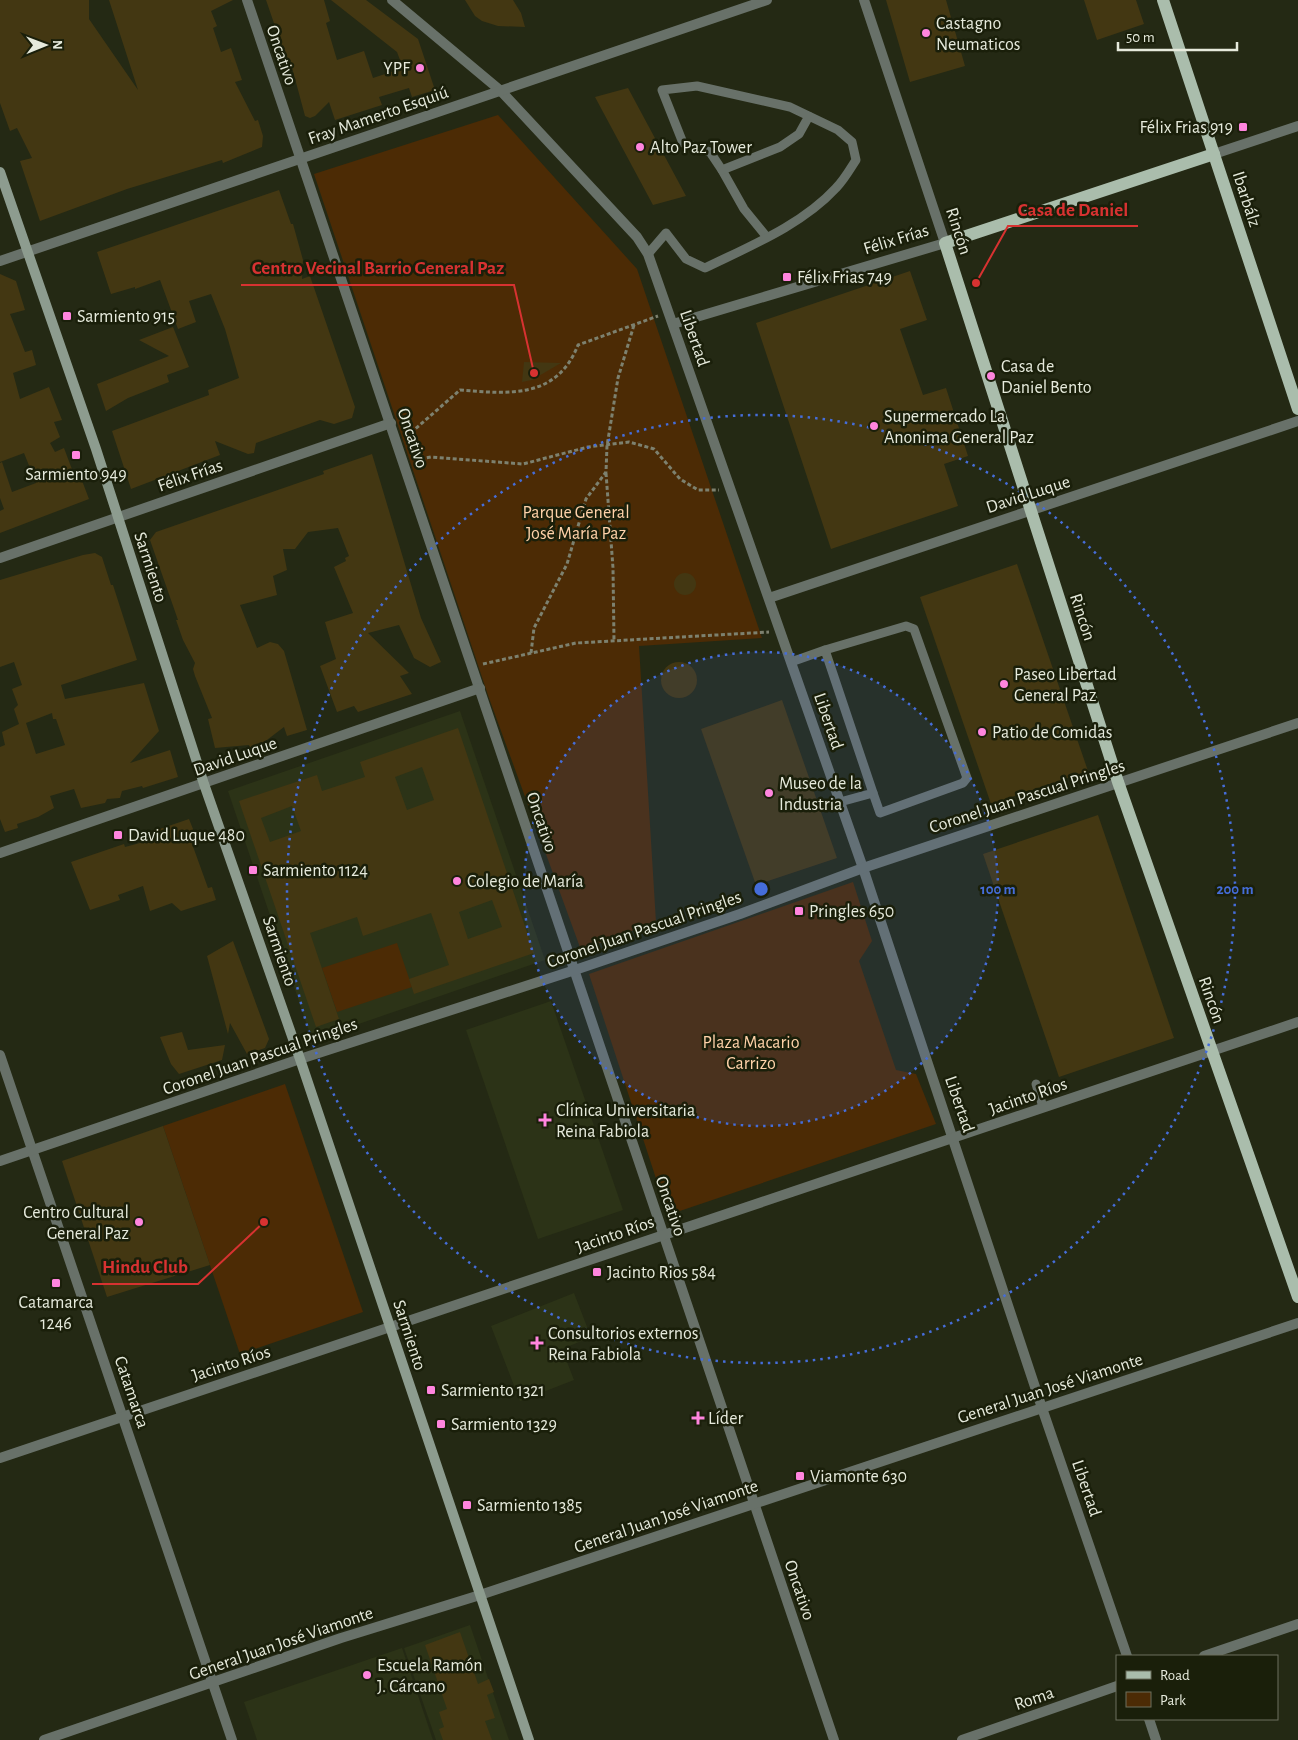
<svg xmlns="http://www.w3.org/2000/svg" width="1298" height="1740" viewBox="0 0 1298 1740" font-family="'Alegreya Sans',sans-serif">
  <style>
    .built { fill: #2c3317 }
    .green { fill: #4c2b05 }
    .building { fill: #433712; fill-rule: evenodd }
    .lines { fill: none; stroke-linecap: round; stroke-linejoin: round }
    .path { stroke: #7d816f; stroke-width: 3; stroke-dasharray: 4 2.5; stroke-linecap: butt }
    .service { stroke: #687169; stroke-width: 9 }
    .minor { stroke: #687169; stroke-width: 10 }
    .tertiary { stroke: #687169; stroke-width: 10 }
    .secondary { stroke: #8d9c8f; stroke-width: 10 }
    .primary { stroke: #aabdac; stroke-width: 12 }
    .ring { fill: none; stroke: #456dd9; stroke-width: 2.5; stroke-dasharray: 2.5 5 }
    .poi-dot { fill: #ff85de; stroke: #1a1f0a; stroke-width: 2 }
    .labels { text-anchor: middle; stroke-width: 5; stroke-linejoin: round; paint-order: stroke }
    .poi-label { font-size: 18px; fill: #e6eadc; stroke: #1a1f0a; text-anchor: start }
    .street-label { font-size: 18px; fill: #e6eadc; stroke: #1a1f0a }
    .park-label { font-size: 18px; fill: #ffd2a9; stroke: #1a1f0a }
    .centre { fill: #456dd9; stroke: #1a1f0a; stroke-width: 2.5 }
    .ring-label { font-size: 15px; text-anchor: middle; font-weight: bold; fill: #456dd9; stroke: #1a1f0a; stroke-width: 5; stroke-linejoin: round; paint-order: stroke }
    .leader { fill: none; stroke: #d73231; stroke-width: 2 }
    .callout-dot { fill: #d73231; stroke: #1a1f0a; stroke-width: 2 }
    .callout-label { font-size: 19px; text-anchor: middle; font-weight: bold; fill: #d73231; stroke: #1a1f0a; stroke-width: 5; stroke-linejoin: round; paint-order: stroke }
  </style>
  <rect width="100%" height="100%" fill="#242914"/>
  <g class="built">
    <polygon points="460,711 545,960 312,1040 228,791"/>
    <polygon points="551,1001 623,1210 538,1239 466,1030"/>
    <polygon points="574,1293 591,1337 562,1349 574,1380 520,1401 491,1326"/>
    <polygon points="470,1625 509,1740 436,1740 404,1648"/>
    <polygon points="402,1648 433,1740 257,1740 244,1702"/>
  </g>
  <g class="green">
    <polygon points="498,115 637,269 762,638 639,646 656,922 581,950 489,698 314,174"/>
    <polygon points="853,882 872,941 859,961 896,1070 916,1074 936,1124 668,1215 589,974"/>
    <polygon points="397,943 412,987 337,1012 322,968"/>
    <polygon points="285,1084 363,1312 240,1354 163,1126"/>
  </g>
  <g class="building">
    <polygon points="0,0 89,0 89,19 138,90 109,0 233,0 211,11 217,26 213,28 221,52 231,48 242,80 235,82 255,121 258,120 263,136 262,147 223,163 222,160 127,189 40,221 20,161 32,158 17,128 10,131 0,103"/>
    <polygon points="266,0 324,0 330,21 326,23 337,60 364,51 373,78 403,68 397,52 331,0 366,0 418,39 435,90 412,97 409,88 379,97 382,105 335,120 329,102 315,116 310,118 305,116 290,60 287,61"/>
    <polygon points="465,0 513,0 521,13 525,27 498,26 482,21 475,16"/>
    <polygon points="886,0 946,0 965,66 910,82"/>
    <polygon points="1084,0 1136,0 1144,24 1097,40"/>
    <polygon points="628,88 686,196 653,205 595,97"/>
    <polygon points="279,190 291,224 293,224 303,260 302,279 310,276 355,407 352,418 334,424 320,420 256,443 254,453 248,454 215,441 220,455 131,489 112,431 209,395 208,390 239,378 225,329 211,294 189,301 196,322 178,329 160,280 135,289 135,287 111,294 97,252"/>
    <polygon points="910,271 927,320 900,329 923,395 946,388 968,456 944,464 958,506 831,549 756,323"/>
    <polygon points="0,274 16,281 25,310 10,314 25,352 32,350 36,365 13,373 20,399 49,387 62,420 54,422 60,437 50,443 55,452 64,448 76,480 81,478 89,499 0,533 0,511 4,509 0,498 0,463 2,462 12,492 36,483 24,453 0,462"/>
    <polygon points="173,327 189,367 167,375 169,382 128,398 106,411 97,384 169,356 139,340"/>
    <polygon points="524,362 561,363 532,380 522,382"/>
    <polygon points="372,454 421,618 441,662 430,667 414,658 399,625 368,633 409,673 400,676 412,694 358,712 354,706 337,712 320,666 336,659 325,622 353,613 334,567 346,561 345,558 349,556 338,528 308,532 295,549 283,549 287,570 273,576 277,595 240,605 257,648 270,642 278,644 284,651 307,730 287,736 284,727 263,743 250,748 249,745 215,748 208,719 212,718 195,676 193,669 195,663 183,640 176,620 178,620 150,540 156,532 324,474 323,471"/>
    <path d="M95,553L102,557L111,585H113L137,660L61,685L65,699L144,683L159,731L130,763L170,750L178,777L143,788L142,786L122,791L120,798L107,799L105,803L81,808L74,789L50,796L54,808L38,817L17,824L18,828L5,832L0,819V747L5,745L2,732L19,724L14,709L18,705L12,689L22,685L14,662L0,667V580L83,555ZM52,713L53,719H56L65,745L36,754L26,723Z"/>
    <polygon points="1017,564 1088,771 991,804 920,597"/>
    <circle cx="685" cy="584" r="11"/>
    <circle cx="679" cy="680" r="18"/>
    <polygon points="782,700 837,858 756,885 701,729"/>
    <path d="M458,728L534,953L414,994L409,979L449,965L431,913L363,936L357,917L310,933L339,1019L316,1027L239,801L317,775L322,791L365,777L360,762ZM422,767L434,800L407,810L395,777ZM292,806L301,831L270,842L261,818ZM492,900L502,927L468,939L459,912Z"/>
    <polygon points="1098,815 1174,1038 1059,1077 983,854"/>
    <polygon points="189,819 197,839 191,841 208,888 212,887 216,900 181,911 172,903 150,911 143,886 118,895 120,900 90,910 71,862 124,844 125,847 151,840 148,833"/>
    <polygon points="233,941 269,1039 265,1048 247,1054 230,1023 228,1034 207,956"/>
    <polygon points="182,1032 188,1050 225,1045 222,1060 179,1074 171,1064 160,1037"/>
    <polygon points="163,1126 210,1265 107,1297 62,1161"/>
    <polygon points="460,1632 478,1684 489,1679 494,1692 487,1695 495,1718 485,1721 492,1740 443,1740 439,1729 444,1727 439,1712 447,1709 425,1645"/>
  </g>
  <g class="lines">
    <g class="path">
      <path d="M406,437L460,390C509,394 557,399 578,345L658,316"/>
      <polyline points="414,460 431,457 523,464 588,447 629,442 654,449 680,479 698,490 719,490"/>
      <polyline points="606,473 613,568 614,641"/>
      <polyline points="531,653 534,628 567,564 586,499 606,472 607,446 618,378 634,325"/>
      <polyline points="483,664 576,643 769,632"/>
    </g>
    <g class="service">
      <polyline points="722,170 744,209 766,236"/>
      <path d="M648,254L666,233L686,259L705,268C750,246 802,225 836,188C844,180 850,169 856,160L852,142L838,130L790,107L697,86L662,90L683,143L710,152L722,170L780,147L799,134L809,116"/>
      <polyline points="825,650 906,626 914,629 967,778 963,783 880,813 873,793"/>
      <polyline points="791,662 825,650 873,793 840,802"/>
      <polyline points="1036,1084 1043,1107"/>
    </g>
    <g class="minor">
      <polyline points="247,0 834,1740"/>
      <polyline points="392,0 501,91 637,237 648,254 863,868 1042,1408 1127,1656"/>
      <polyline points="1214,154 1298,126"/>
      <polyline points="673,324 945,243 864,0"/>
      <polyline points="0,558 391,423"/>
      <polyline points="769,598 1298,421"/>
      <polyline points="0,853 480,688"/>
      <polyline points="0,1055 232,1740"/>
      <polyline points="0,1161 300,1059 575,970 740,914 863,868 1298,723"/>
      <polyline points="0,1458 1298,1022"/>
      <polyline points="1204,1656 1298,1624"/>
      <polyline points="1149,1719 1156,1740"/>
      <polyline points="44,1740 341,1638 480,1595 1298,1323"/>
      <polyline points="962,1740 1117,1686"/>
    </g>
    <polyline class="tertiary" points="0,261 767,0"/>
    <polyline class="secondary" points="0,172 96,449 204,784 300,1059 529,1740"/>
    <g class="primary">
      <polyline points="1163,0 1298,409"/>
      <polyline points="1214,154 945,243 1118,782 1298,1297"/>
    </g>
  </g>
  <circle cx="761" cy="889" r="237" fill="#456dd9" fill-opacity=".12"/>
  <g class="ring">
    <circle cx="761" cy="889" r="237"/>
    <circle cx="761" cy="889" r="474"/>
  </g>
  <g class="poi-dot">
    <circle cx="926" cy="33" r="5"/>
    <circle cx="420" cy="68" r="5"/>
    <rect x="1238" y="122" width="10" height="10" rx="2.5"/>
    <circle cx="640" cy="147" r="5"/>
    <rect x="782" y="272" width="10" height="10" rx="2.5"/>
    <rect x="62" y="311" width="10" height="10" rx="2.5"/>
    <circle cx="991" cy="376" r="5"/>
    <circle cx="874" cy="426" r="5"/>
    <rect x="71" y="450" width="10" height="10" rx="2.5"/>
    <circle cx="1004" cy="684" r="5"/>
    <circle cx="982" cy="732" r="5"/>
    <circle cx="769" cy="793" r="5"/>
    <rect x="113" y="830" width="10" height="10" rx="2.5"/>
    <rect x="248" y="865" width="10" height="10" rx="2.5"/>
    <circle cx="457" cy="881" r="5"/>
    <rect x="794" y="906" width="10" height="10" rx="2.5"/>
    <path d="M542.5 1112.5h5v5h5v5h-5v5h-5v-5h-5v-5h5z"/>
    <circle cx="139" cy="1222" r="5"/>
    <rect x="592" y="1267" width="10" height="10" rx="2.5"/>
    <rect x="51" y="1278" width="10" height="10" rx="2.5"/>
    <path d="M534.5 1335.5h5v5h5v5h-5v5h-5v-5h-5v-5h5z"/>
    <rect x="426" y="1385" width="10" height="10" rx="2.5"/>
    <path d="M695.5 1410.5h5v5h5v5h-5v5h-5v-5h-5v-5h5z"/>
    <rect x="436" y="1419" width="10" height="10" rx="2.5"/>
    <rect x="795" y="1471" width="10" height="10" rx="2.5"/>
    <rect x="462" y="1500" width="10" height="10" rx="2.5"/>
    <circle cx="367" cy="1675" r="5"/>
  </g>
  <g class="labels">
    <g class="poi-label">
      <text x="936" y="29">Castagno<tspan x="936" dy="21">Neumaticos</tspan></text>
      <text x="410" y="74" text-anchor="end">YPF</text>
      <text x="1233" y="133" text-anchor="end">Félix Frias 919</text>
      <text x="650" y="153">Alto Paz Tower</text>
      <text x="797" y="283">Félix Frias 749</text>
      <text x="77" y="322">Sarmiento 915</text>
      <text x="1001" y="372">Casa de<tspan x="1001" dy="21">Daniel Bento</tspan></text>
      <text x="884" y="422">Supermercado La<tspan x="884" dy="21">Anonima General Paz</tspan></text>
      <text x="76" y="480" text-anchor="middle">Sarmiento 949</text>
      <text x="1014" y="680">Paseo Libertad<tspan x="1014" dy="21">General Paz</tspan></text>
      <text x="992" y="738">Patio de Comidas</text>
      <text x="779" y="789">Museo de la<tspan x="779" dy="21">Industria</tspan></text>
      <text x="128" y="841">David Luque 480</text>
      <text x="263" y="876">Sarmiento 1124</text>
      <text x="467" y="887">Colegio de María</text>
      <text x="809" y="917">Pringles 650</text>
      <text x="556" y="1116">Clínica Universitaria<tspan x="556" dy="21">Reina Fabiola</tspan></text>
      <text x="129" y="1218" text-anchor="end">Centro Cultural<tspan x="129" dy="21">General Paz</tspan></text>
      <text x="607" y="1278">Jacinto Rios 584</text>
      <text x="56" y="1308" text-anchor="middle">Catamarca<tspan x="56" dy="21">1246</tspan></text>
      <text x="548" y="1339">Consultorios externos<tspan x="548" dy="21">Reina Fabiola</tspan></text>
      <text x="441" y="1396">Sarmiento 1321</text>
      <text x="708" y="1424">Líder</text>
      <text x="451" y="1430">Sarmiento 1329</text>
      <text x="810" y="1482">Viamonte 630</text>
      <text x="477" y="1511">Sarmiento 1385</text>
      <text x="377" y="1671">Escuela Ramón<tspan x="377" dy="21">J. Cárcano</tspan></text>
    </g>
    <g class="street-label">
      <text transform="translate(282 55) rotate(71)" y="6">Oncativo</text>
      <text transform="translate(378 115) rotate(-19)" y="6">Fray Mamerto Esquiú</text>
      <text transform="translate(1247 199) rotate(72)" y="6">Ibarbálz</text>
      <text transform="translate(959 231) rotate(72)" y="6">Rincón</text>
      <text transform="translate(896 239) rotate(-17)" y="6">Félix Frías</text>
      <text transform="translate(695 338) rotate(71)" y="6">Libertad</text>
      <text transform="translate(413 438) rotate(71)" y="6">Oncativo</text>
      <text transform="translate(190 475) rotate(-19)" y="6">Félix Frías</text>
      <text transform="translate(1028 494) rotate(-18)" y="6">David Luque</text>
      <text transform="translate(151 567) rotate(72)" y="6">Sarmiento</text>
      <text transform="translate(1083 617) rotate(72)" y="6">Rincón</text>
      <text transform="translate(829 721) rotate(71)" y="6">Libertad</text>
      <text transform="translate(235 756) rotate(-19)" y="6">David Luque</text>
      <text transform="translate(1027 796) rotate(-18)" y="6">Coronel Juan Pascual Pringles</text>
      <text transform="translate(542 822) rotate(71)" y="6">Oncativo</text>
      <text transform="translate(644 929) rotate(-19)" y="6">Coronel Juan Pascual Pringles</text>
      <text transform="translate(280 951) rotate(71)" y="6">Sarmiento</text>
      <text transform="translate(1212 1000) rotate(71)" y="6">Rincón</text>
      <text transform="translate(260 1056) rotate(-19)" y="6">Coronel Juan Pascual Pringles</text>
      <text transform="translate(1028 1096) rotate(-19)" y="6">Jacinto Ríos</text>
      <text transform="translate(960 1104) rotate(71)" y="6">Libertad</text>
      <text transform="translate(671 1206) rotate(71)" y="6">Oncativo</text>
      <text transform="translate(615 1234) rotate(-19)" y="6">Jacinto Ríos</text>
      <text transform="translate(410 1335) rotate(72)" y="6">Sarmiento</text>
      <text transform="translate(231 1363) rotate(-18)" y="6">Jacinto Ríos</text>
      <text transform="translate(1050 1388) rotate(-18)" y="6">General Juan José Viamonte</text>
      <text transform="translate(132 1392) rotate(71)" y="6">Catamarca</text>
      <text transform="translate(1087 1488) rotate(71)" y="6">Libertad</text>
      <text transform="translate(666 1516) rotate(-19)" y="6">General Juan José Viamonte</text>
      <text transform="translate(800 1590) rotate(71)" y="6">Oncativo</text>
      <text transform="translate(281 1643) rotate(-19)" y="6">General Juan José Viamonte</text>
      <text transform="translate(1034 1698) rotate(-19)" y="6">Roma</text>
    </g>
    <g class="park-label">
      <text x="576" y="518">Parque General<tspan x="576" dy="21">José María Paz</tspan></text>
      <text x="751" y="1048">Plaza Macario<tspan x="751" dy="21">Carrizo</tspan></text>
    </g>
  </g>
  <circle cx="761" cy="889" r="8" class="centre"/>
  <g class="ring-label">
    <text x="998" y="894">100 m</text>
    <text x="1235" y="894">200 m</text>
  </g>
  <path class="leader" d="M976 283L1008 226H1138M534 373L514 285H241M264 1222L198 1284H92"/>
  <g class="callout-dot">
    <circle cx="976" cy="283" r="5"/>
    <circle cx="534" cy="373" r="5"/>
    <circle cx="264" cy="1222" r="5"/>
  </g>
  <g class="callout-label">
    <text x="1073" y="216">Casa de Daniel</text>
    <text x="378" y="274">Centro Vecinal Barrio General Paz</text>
    <text x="145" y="1273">Hindu Club</text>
  </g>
  <rect x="1116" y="1655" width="162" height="65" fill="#1a1f0a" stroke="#6c705e"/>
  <rect x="1126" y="1671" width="25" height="8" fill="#aabdac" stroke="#6c705e"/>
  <text x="1160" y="1680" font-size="15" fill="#e6eadc">Road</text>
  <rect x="1126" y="1692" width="25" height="15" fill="#4c2b05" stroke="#6c705e"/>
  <text x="1160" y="1705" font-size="15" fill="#e6eadc">Park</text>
  <g transform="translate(45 45) rotate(89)" stroke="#1a1f0a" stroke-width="4" paint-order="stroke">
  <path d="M0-4L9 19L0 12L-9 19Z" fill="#e6eadc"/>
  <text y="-8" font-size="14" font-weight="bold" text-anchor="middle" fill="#e6eadc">N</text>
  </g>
  <path d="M1118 42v8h119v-8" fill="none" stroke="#e6eadc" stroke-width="2.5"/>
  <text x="1126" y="42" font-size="15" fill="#e6eadc" stroke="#1a1f0a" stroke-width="4" paint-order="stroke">50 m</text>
</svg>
